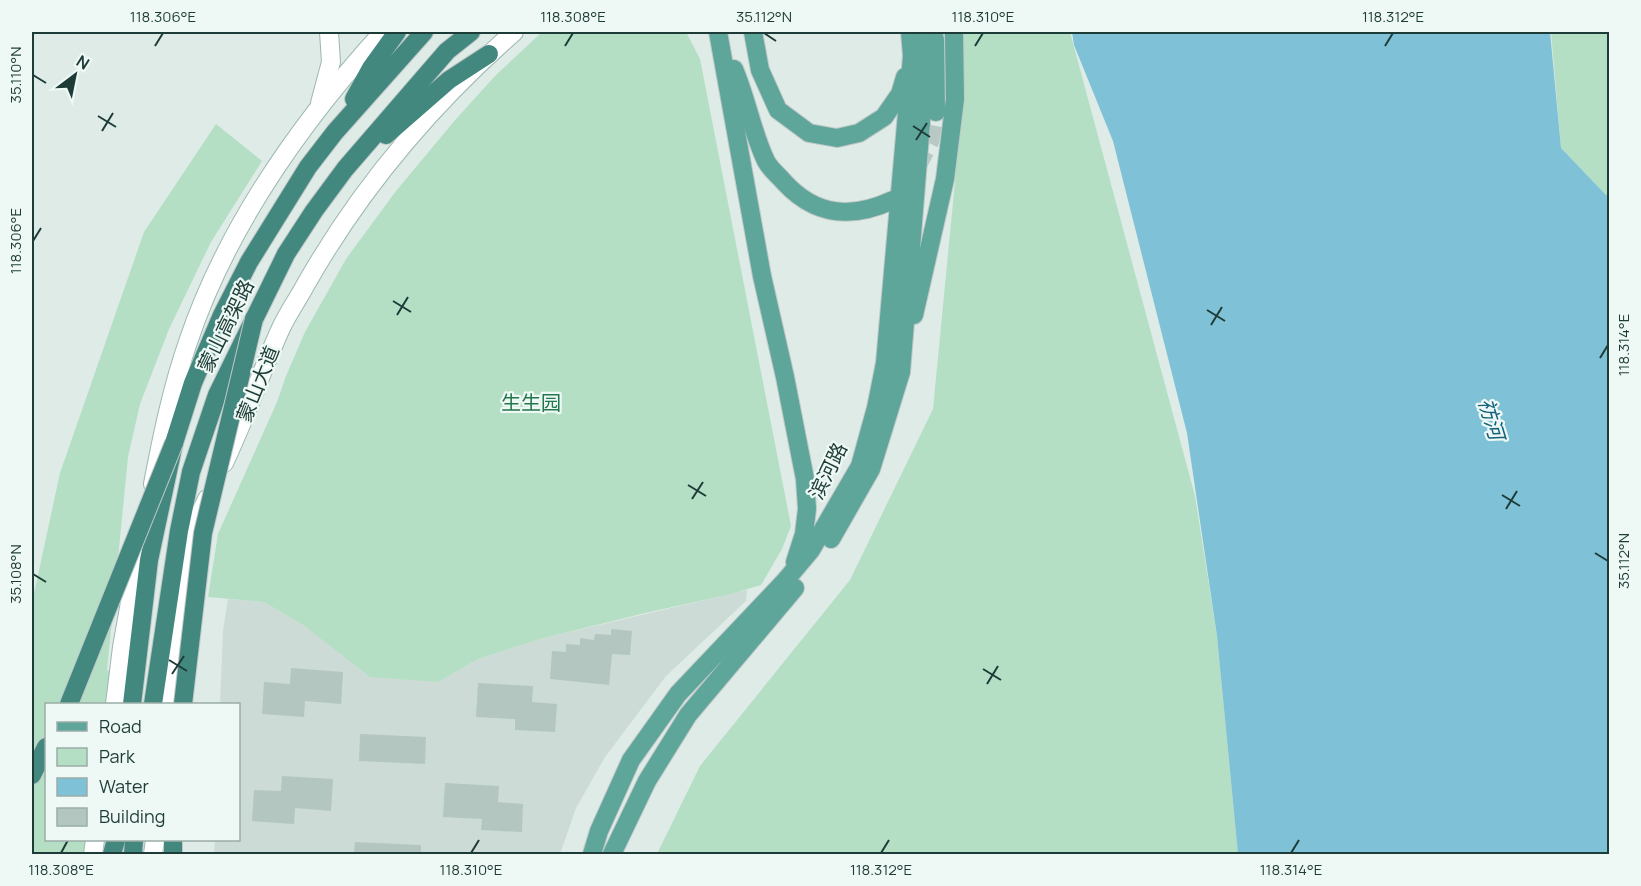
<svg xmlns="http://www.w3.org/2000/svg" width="1641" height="886" viewBox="0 0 1641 886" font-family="Manrope,'Noto Sans SC',sans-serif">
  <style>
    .built { fill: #ccdbd6 }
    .green { fill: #b4dfc4 }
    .water { fill: #7fc1d7 }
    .building { fill: #b3c6c0 }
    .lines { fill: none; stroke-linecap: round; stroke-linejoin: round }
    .primary-tunnel { stroke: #b8c8c4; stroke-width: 18; stroke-dasharray: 18 9; stroke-linecap: butt }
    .secondary-casing { stroke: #9cb8b0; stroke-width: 20 }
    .primary-casing { stroke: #c0c8c7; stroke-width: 20 }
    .trunk-casing { stroke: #c0c8c7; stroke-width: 20 }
    .secondary { stroke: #fff; stroke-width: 18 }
    .primary { stroke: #5ea59a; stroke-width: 18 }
    .trunk { stroke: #42887f; stroke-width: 18 }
    .trunk-bridge-casing { stroke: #c0c8c7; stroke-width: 20; stroke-linecap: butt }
    .trunk-bridge { stroke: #42887f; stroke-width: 18 }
    .ticks { fill: none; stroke: #1e3c37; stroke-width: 2 }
    .labels { text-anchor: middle; stroke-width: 4.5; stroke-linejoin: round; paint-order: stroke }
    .street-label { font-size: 20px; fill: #1e3c37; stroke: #eef8f4 }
    .park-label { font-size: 20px; fill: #24774c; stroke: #eef8f4 }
    .water-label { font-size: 21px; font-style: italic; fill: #12627e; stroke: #eef8f4 }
    .neatline { fill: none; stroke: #1e3c37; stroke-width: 2 }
    .ticks-label { font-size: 15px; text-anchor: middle; fill: #1e3c37 }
  </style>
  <rect width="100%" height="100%" fill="#deebe7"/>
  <polygon class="built" points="747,590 746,601 666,676 605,757 576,808 560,854 214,854 215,840 238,840 238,704 220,704 223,631 228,599 264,602 306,627 438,682 478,659 540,639"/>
  <g class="green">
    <polygon points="542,32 686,32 700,59 791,526 782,549 761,585 731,594 645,613 540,639 478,659 438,682 370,677 306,627 264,602 208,597 218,534 277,402 286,376 305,332 346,259 396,191 456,119 496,75"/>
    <polygon points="960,32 1070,32 1195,496 1217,636 1238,854 657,854 700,766 850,580 933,409 955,182 962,40"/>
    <polygon points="1551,32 1609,32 1609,196 1606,195 1561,148"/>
    <polygon points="216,124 262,161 211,242 169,329 140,404 128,457 107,670 112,674 107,704 46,704 46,840 88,840 85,854 32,854 32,597 35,589 60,473 144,232"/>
  </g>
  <polygon class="water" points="1072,32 1550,32 1561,148 1606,195 1609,196 1609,854 1238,854 1217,636 1187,433 1113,141 1074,45"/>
  <g class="building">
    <polygon points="611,629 632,631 630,655 612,654 609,685 550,679 552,651 566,652 566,644 580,645 580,638 594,640 595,634 611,635"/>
    <polygon points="291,668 343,672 341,704 305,701 304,717 262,714 264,682 290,684"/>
    <polygon points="478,683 533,686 532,702 557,704 555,732 515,730 515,719 476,717"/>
    <polygon points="360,734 426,737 425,764 359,761"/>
    <polygon points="282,776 333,779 331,811 295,808 294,824 252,821 254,790 281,791"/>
    <polygon points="445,783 499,786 498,802 523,804 522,832 481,830 482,819 443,817"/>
    <polygon points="355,842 421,845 421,855 354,855"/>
  </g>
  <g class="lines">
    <polyline class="primary-tunnel" points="917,167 930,142 936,112"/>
    <defs>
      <g id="secondary">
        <polyline points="320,103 331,62 329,32"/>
        <path d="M224,463C245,419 261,372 281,328C288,313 298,299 306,284C360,189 432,104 514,32"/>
        <path d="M153,484C162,437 172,388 188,342C227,226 301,122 383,32"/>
        <polyline points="115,704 122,647 142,535"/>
        <polyline points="167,704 175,633 192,531 207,499"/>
        <polyline points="93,854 95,840"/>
        <polyline points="153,854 155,840"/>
      </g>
      <g id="primary">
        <polyline points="718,32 762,276 785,377 805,479 807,509 804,534 795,562"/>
        <polyline points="753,32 760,70 778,110 809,133 837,138 859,133 884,117 900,94 905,77"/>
        <polyline points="935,39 936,112"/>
        <path d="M734,69C747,99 752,132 766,161C770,169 778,175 784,182C816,217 852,219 893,200"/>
        <polyline points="914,315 945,179 955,99 954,32"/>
        <polyline points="831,539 871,469 901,372 921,123 925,32"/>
        <polyline points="592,854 599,831 631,760 678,694 785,581 811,550 860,466 876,408 885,363 912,56 910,32"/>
        <polyline points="612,854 647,781 688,715 795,588"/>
      </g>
      <g id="trunk">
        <polyline points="354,99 371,68 397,32"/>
        <polyline points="386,135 449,80 489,54"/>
        <polyline points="132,704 149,560 174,443 193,383 222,315 249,262 308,167 335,132 424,32"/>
        <polyline points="153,704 179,531 191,472 217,395 286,254 314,211 345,169 447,51 471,32"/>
        <polyline points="32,775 46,747"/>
        <polyline points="112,854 116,840"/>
        <polyline points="133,854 134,840"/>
        <polyline points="173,854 173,840"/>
      </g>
    </defs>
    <use href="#secondary" class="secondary-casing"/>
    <use href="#primary" class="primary-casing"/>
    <use href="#trunk" class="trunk-casing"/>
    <use href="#secondary" class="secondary"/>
    <use href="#primary" class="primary"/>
    <use href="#trunk" class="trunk"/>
    <defs>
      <g id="trunk-bridge">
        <polyline points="69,704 174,443"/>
        <polyline points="183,704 203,533 254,319"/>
      </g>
    </defs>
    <use href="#trunk-bridge" class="trunk-bridge-casing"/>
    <use href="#trunk-bridge" class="trunk-bridge"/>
  </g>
  <path class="ticks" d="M764,33L776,41M155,46L163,33M565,46L573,33M975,46L983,33M1385,46L1393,33M33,75L46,83M98,116L116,127M913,126L930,137M102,131L113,113M916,140L927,123M33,241L41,228M393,301L411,312M1207,310L1225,321M397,315L408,297M1211,325L1222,307M1600,358L1608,345M688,485L706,496M1502,495L1520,506M692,499L703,482M1506,509L1517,491M1595,553L1608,561M33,574L46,582M169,660L187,671M983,669L1001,680M172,674L184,656M987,684L998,666M61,853L68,840M471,853L479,840M881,853L889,840M1291,853L1299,840"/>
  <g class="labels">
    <g class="street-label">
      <text transform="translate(226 326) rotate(-64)" y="7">蒙山高架路</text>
      <text transform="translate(258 384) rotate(-68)" y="7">蒙山大道</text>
      <text transform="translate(828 471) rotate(-64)" y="7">滨河路</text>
    </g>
    <g class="park-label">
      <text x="531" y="410">生生园</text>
    </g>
    <g class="water-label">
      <text transform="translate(1491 419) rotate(73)" y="7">祊河</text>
    </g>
  </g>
  <rect width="1641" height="886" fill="none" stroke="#eef8f4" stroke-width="66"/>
  <rect x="45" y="703" width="195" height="138" fill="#eef8f4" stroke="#9bada8" stroke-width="1.5"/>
  <rect x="57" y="722" width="30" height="9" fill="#5ea59a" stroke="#9bada8" stroke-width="1.5"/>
  <text x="99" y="733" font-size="18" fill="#1e3c37">Road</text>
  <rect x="57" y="748" width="30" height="18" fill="#b4dfc4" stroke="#9bada8" stroke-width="1.5"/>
  <text x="99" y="763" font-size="18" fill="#1e3c37">Park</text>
  <rect x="57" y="778" width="30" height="18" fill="#7fc1d7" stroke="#9bada8" stroke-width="1.5"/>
  <text x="99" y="793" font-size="18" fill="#1e3c37">Water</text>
  <rect x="57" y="808" width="30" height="18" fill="#b3c6c0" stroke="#9bada8" stroke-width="1.5"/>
  <text x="99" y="823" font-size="18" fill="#1e3c37">Building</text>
  <g transform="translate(75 75) rotate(32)" stroke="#eef8f4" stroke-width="4.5" paint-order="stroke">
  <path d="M0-4.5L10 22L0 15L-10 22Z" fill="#1e3c37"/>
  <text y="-9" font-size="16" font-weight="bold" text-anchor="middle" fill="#1e3c37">N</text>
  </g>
  <rect x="33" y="33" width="1575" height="820" class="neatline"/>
  <g class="ticks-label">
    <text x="163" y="22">118.306°E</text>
    <text x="573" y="22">118.308°E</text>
    <text x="764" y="22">35.112°N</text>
    <text x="983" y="22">118.310°E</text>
    <text x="1393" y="22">118.312°E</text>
    <text transform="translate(16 75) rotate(-90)" y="5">35.110°N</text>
    <text transform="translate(16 241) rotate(-90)" y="5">118.306°E</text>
    <text transform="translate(1624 345) rotate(-90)" y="5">118.314°E</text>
    <text transform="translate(1624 561) rotate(-90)" y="5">35.112°N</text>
    <text transform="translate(16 574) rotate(-90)" y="5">35.108°N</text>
    <text x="61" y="875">118.308°E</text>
    <text x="471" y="875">118.310°E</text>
    <text x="881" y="875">118.312°E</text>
    <text x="1291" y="875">118.314°E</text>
  </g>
</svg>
